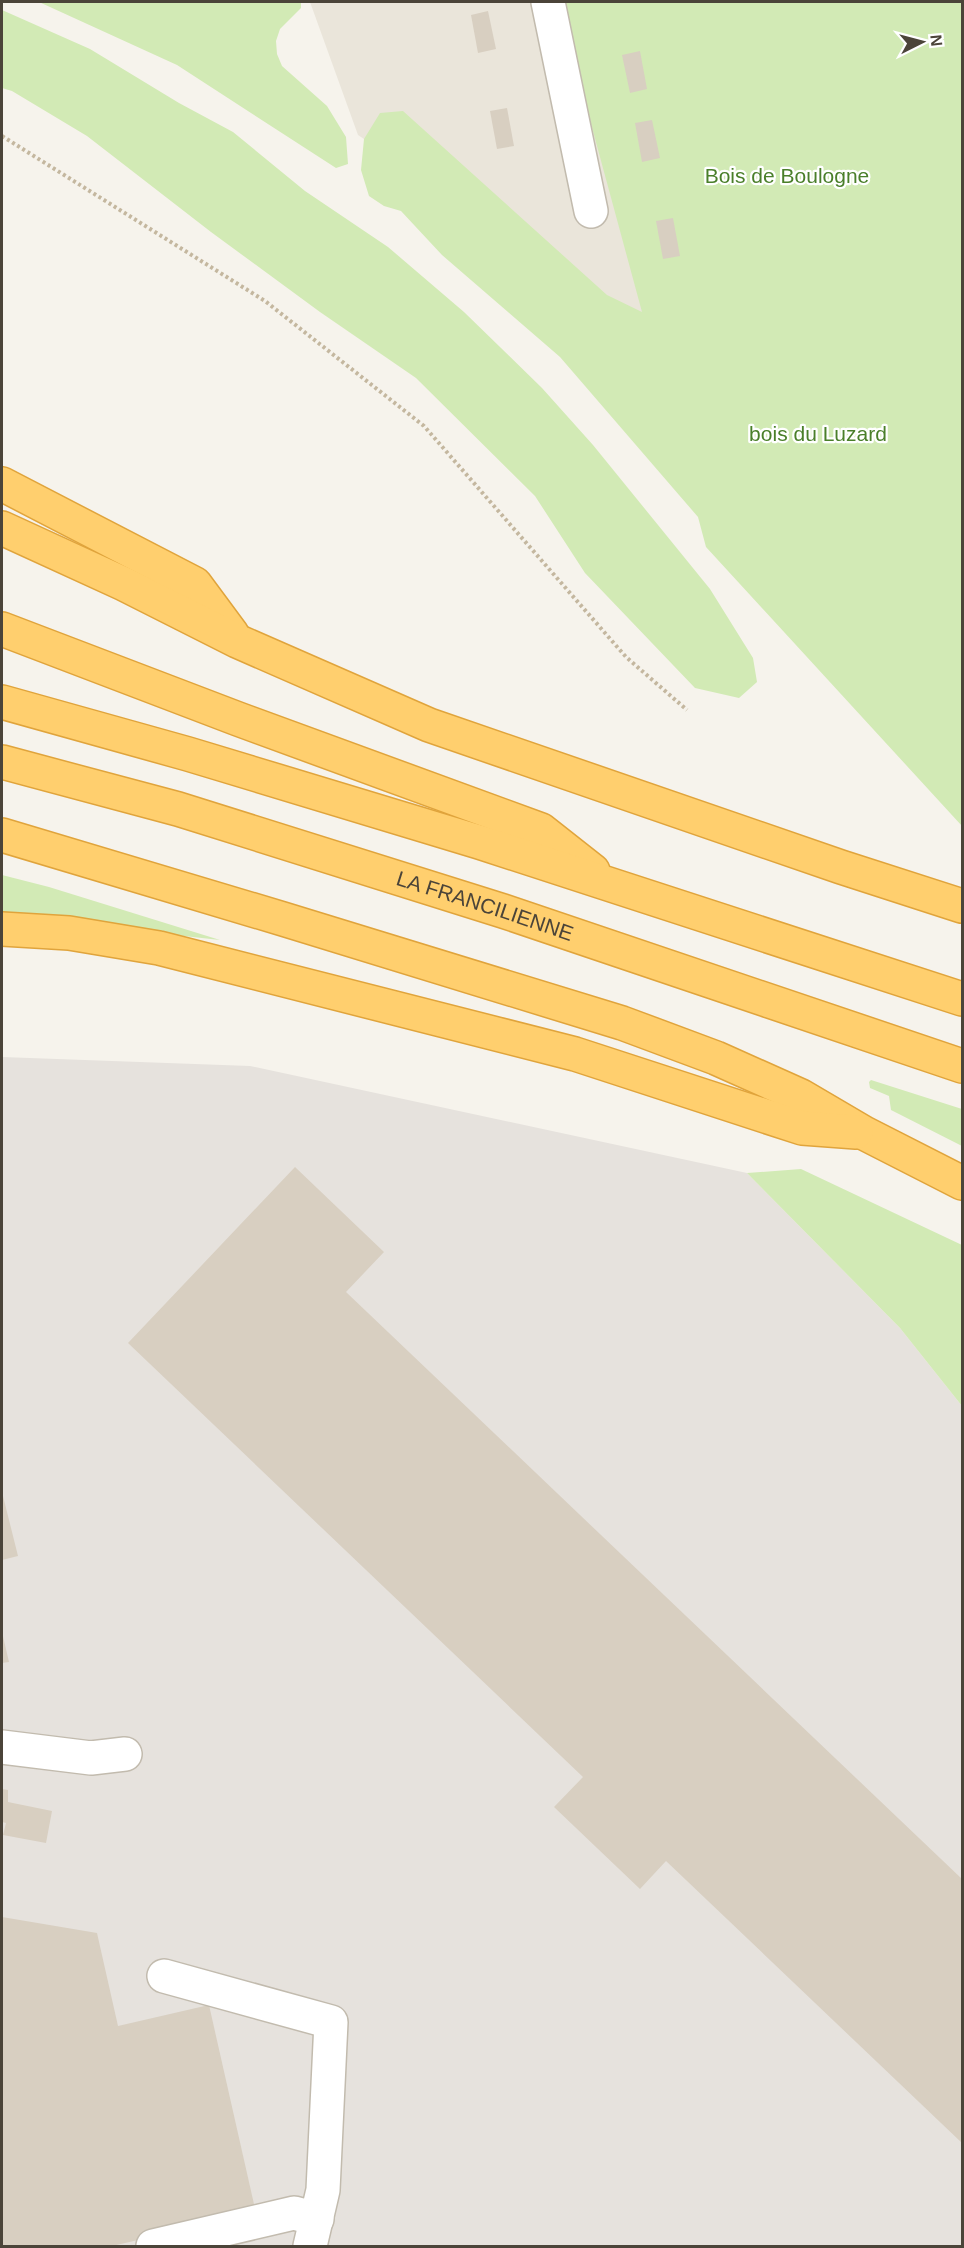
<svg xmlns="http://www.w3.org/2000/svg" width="964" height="2248" viewBox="0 0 964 2248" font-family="Arial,sans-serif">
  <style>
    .residential { fill: #eae5da }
    .industrial { fill: #e6e2dd }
    .green { fill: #d2eab5 }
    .building { fill: #d8cfc1 }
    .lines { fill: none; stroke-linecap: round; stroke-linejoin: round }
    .minor-casing { stroke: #c2bbae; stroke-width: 36 }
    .highway-casing { stroke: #e0a43c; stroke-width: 36 }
    .path { stroke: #c4b79f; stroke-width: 4; stroke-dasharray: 3 3; stroke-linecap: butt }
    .minor { stroke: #fff; stroke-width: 33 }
    .highway { stroke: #ffcf6e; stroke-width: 33 }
    .labels { text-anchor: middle; stroke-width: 4.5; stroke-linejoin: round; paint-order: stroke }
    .park-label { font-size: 21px; fill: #4a7f2a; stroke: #fff }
    .street-label { font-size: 21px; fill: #4b4439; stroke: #fff }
  </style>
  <rect width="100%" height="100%" fill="#f6f3ec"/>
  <polygon class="residential" points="310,2 715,2 773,293 603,327 385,153 358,135"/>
  <polygon class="industrial" points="2,1057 250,1066 747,1173 900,1328 962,1406 962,2246 2,2246"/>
  <g class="green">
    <polygon points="39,2 301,2 301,8 280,29 276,41 277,54 282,66 327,106 346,137 348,164 336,168 177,65"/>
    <polygon points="558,2 962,2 962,826 706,547 698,517 560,357 442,255 401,211 384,206 369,196 361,170 364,139 380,113 403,111 607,295 642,312"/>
    <polygon points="2,10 90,49 179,103 233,132 305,191 388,247 464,312 542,388 593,445 710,589 753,658 757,682 739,698 695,688 585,573 535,496 416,378 320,312 211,232 87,136 12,91 2,88"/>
    <polygon points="2,875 49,887 220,940 2,916"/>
    <polygon points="871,1080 962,1109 962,1146 891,1110 889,1096 870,1088 869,1082"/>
    <polygon points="801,1169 962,1245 962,1406 900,1328 747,1173"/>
  </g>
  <g class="building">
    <polygon points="488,11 496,49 478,53 471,15"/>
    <polygon points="640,51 647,89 630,93 622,55"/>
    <polygon points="507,108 514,146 497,149 490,111"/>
    <polygon points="652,120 660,158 642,162 635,123"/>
    <polygon points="673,218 680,256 663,259 656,221"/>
    <polygon points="295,1167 384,1252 346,1292 962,1879 962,2143 666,1861 640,1889 554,1807 583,1777 128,1343"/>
    <polygon points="2,1492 18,1556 2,1560"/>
    <polygon points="2,1632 9,1662 2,1663"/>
    <polygon points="2,1789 8,1790 8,1802 52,1811 46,1843 3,1835 6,1823 2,1822"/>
    <polygon points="2,1917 97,1933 118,2026 209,2005 256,2213 112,2246 2,2246"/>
  </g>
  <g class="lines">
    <defs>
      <g id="minor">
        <polyline points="548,2 591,211"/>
        <polyline points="2,1747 91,1758 125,1754"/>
        <polyline points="164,1976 331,2022 323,2190 310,2246"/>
        <polyline points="153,2246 294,2213 317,2219"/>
      </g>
      <g id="highway">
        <polyline points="2,484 195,584 232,634"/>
        <polyline points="2,528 124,584 237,641 429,725 841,867 962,906"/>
        <polyline points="2,629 238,719 541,830 593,871"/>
        <polyline points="2,702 188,754 479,842 962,999"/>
        <path id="s1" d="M2,762L178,809L503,911L962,1066"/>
        <polyline points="2,835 283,919 622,1023 716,1058 801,1096 864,1133 962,1183"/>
        <polyline points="2,929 69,933 159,948 575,1054 802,1128 856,1132"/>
      </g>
    </defs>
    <use href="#minor" class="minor-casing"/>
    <use href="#highway" class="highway-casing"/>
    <polyline class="path" points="2,136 265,301 424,426 626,657 687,710"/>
    <use href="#minor" class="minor"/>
    <use href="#highway" class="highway"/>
  </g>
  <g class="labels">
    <g class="park-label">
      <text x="787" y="183">Bois de Boulogne</text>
      <text x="818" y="441">bois du Luzard</text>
    </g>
    <g class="street-label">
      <text dy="7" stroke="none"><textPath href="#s1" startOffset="504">LA FRANCILIENNE</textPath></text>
    </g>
  </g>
  <rect width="964" height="2248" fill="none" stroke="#4b4439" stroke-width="6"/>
  <g transform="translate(922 42) rotate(84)" stroke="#ffffff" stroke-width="4.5" paint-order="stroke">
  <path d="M0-4.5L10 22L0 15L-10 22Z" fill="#4b4439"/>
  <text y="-9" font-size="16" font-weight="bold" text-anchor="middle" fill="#4b4439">N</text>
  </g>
</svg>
